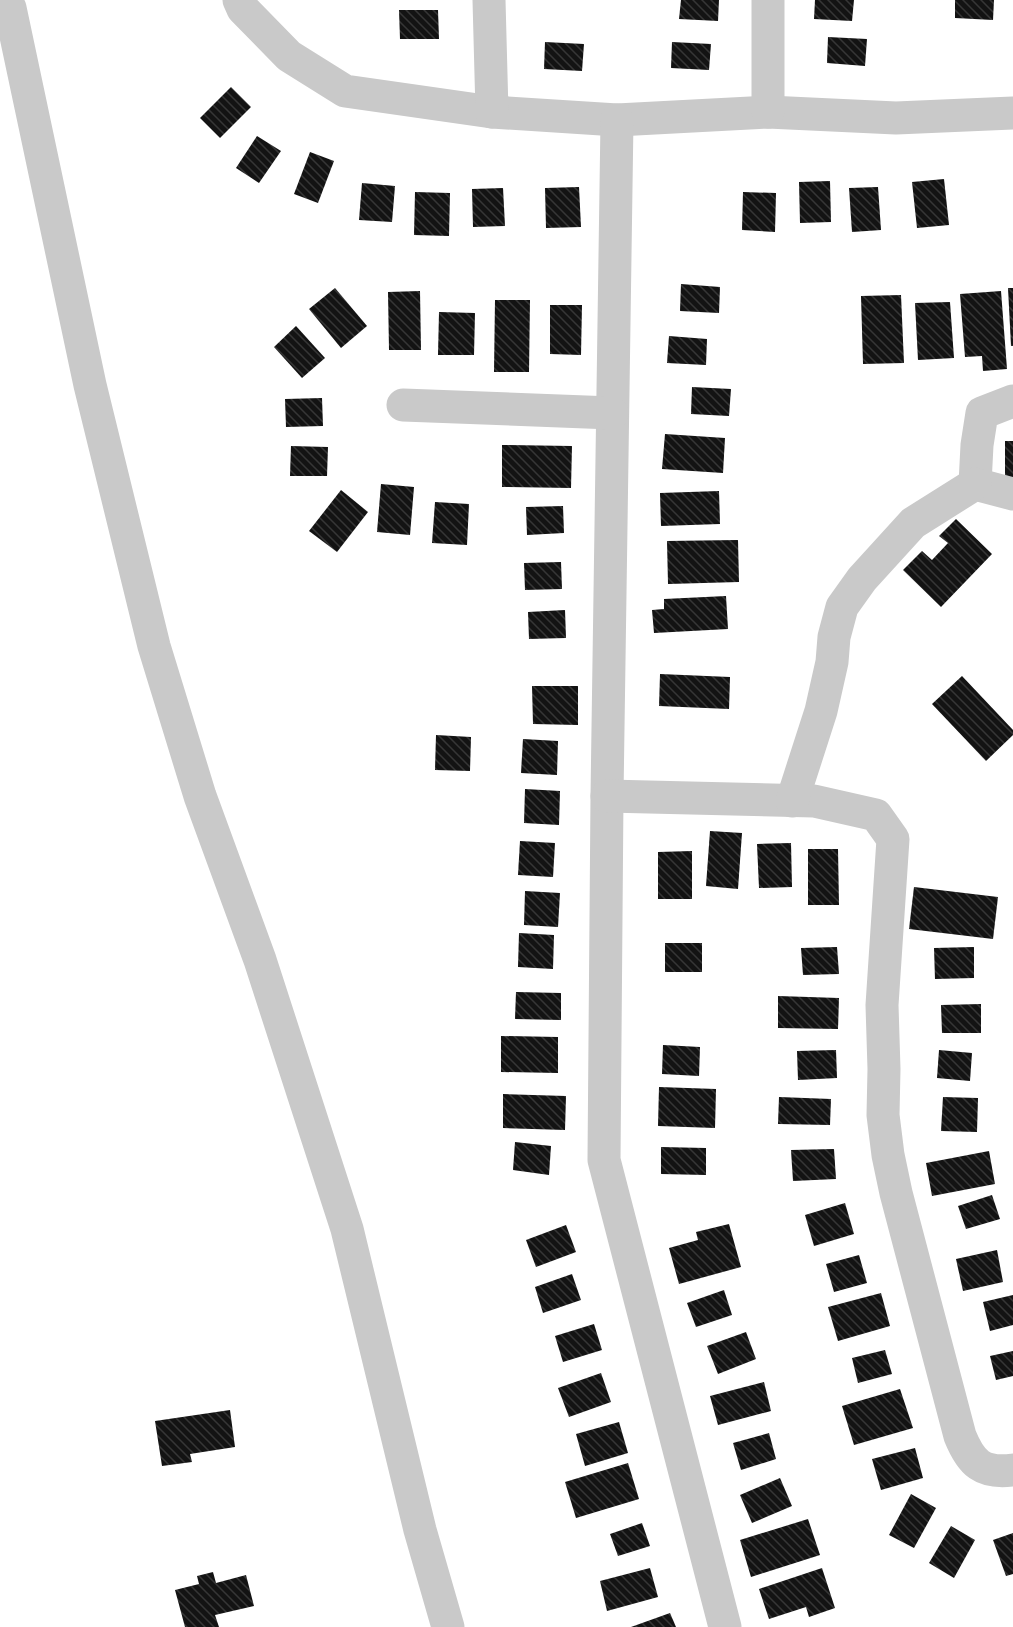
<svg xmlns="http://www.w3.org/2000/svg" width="1013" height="1627" viewBox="0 0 1013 1627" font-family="'Fira Sans Condensed',sans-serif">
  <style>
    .building { fill: url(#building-back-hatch) }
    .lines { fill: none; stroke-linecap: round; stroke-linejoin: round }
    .minor { stroke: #c9c9c9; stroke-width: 33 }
  </style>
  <defs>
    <pattern id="building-back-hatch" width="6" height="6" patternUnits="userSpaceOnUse" patternTransform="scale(1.5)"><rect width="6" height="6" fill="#131313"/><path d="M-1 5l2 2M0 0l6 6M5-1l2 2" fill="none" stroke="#363636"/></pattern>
  </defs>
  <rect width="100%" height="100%" fill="#fff"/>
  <g class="building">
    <polygon points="681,0 719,0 718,21 679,19"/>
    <polygon points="815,0 854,0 852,21 814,19"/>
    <polygon points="955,0 994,0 993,20 955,18"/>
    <polygon points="399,10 438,10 439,39 400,39"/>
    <polygon points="828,37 867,39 865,66 827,63"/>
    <polygon points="545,42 584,44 582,71 544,69"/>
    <polygon points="672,42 711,44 709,70 671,68"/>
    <polygon points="231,87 251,107 220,138 200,118"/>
    <polygon points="257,136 281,151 259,183 236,168"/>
    <polygon points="310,152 334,161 318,203 294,194"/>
    <polygon points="944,179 949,225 917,228 912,182"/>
    <polygon points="830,181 831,222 800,223 799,182"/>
    <polygon points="362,183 395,186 392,222 359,220"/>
    <polygon points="579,187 581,227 546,228 545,188"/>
    <polygon points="878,187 881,230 852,232 849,188"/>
    <polygon points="503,188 505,226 473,227 472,189"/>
    <polygon points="415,192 450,193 449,236 414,235"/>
    <polygon points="743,192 776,193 775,232 742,230"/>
    <polygon points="681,284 720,287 719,313 680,311"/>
    <polygon points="335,288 367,326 341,348 309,309"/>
    <polygon points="1008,288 1013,288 1013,346 1011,346"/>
    <polygon points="420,291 421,350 389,350 388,292"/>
    <polygon points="1001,291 1007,369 983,371 982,356 965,357 960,294"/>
    <polygon points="901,295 904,363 863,364 861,296"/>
    <polygon points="495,300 530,300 529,372 494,372"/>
    <polygon points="950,302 954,358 918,360 915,303"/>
    <polygon points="550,305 582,305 581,355 550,354"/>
    <polygon points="439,312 475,313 474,355 438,355"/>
    <polygon points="296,326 325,358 302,378 274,347"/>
    <polygon points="669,336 707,339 706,365 667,363"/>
    <polygon points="692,387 731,389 729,416 691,414"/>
    <polygon points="322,398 323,426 286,427 285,399"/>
    <polygon points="665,434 725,438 723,473 662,469"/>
    <rect x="1005" y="441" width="8" height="37"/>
    <polygon points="502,445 572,446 571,488 502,487"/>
    <polygon points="291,446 328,447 327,476 290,476"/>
    <polygon points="381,484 414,487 410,535 377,532"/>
    <polygon points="341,490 368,512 337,552 309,531"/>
    <polygon points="719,491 720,524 661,526 660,493"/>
    <polygon points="435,502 469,504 467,545 432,543"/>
    <polygon points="563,506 564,533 527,535 526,507"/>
    <polygon points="956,519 992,554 941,607 903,570 922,551 932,560 948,543 939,536"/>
    <polygon points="738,540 739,582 668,584 667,541"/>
    <polygon points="561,562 562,589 525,590 524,563"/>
    <polygon points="726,596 728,629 654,633 652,610 664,609 664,599"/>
    <polygon points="565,610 566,638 529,639 528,612"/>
    <polygon points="660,674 730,677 729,709 659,706"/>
    <polygon points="962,676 1013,730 1013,735 986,761 932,704"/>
    <polygon points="532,686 578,686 578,725 533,724"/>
    <polygon points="436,735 471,737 470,771 435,770"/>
    <polygon points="523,739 558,741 557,775 521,773"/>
    <polygon points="525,789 560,791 559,825 524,823"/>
    <polygon points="710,831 742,833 738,889 706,886"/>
    <polygon points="520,841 555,843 553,877 518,875"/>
    <polygon points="791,843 792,887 759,888 757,844"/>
    <polygon points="808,849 838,849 839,905 808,905"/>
    <polygon points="692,851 692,899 658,899 658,852"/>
    <polygon points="914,887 998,897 993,939 909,929"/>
    <polygon points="525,891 560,893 558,927 524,925"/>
    <polygon points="519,933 554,935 553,969 518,967"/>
    <rect x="665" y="943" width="37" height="29"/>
    <polygon points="837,947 839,974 803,975 801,948"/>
    <polygon points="974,947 974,978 935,979 934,948"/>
    <polygon points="516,992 561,993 561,1020 515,1019"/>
    <polygon points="778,996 839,998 838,1029 778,1028"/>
    <polygon points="981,1004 981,1033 942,1033 941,1005"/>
    <polygon points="501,1036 558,1037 558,1073 501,1072"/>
    <polygon points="663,1045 700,1047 699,1076 662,1074"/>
    <polygon points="836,1050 837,1078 798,1080 797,1051"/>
    <polygon points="939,1050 972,1053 970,1081 937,1078"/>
    <polygon points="659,1087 716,1089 715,1128 658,1126"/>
    <polygon points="503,1094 566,1096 565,1130 503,1128"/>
    <polygon points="779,1097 831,1099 830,1125 778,1124"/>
    <polygon points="943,1097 978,1098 977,1132 941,1131"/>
    <polygon points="515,1142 551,1146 549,1175 513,1170"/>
    <polygon points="661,1147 706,1148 706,1175 661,1174"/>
    <polygon points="834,1149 836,1179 793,1181 791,1150"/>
    <polygon points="989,1151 995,1184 932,1196 926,1163"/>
    <polygon points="992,1195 1000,1219 966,1229 958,1206"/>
    <polygon points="845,1203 854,1234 814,1246 805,1215"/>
    <polygon points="729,1224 741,1267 679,1284 669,1248 698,1240 696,1232"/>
    <polygon points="566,1225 576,1252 536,1267 526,1240"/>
    <polygon points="997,1250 1003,1282 963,1291 956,1259"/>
    <polygon points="859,1255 867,1283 834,1292 826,1264"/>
    <polygon points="572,1274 581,1300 543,1313 535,1287"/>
    <polygon points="724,1290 732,1315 696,1327 687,1303"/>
    <polygon points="881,1293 890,1326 838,1341 828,1307"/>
    <polygon points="1013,1295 1013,1325 990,1331 983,1302"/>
    <polygon points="594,1324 602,1350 563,1362 555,1336"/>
    <polygon points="746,1332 756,1359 718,1374 707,1346"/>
    <polygon points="885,1350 892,1374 858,1383 852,1358"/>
    <polygon points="1013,1351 1013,1376 996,1380 990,1356"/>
    <polygon points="601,1373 611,1402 569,1417 558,1388"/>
    <polygon points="764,1382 771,1411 718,1425 710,1396"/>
    <polygon points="900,1389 913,1428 854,1445 842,1406"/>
    <polygon points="230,1410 235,1447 190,1454 192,1462 162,1466 155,1421"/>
    <polygon points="619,1422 628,1453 585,1466 576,1434"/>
    <polygon points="769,1433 776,1459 741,1470 733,1443"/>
    <polygon points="915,1448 923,1478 881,1490 872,1459"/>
    <polygon points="628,1463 639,1499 576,1518 565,1482"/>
    <polygon points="780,1478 792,1506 752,1523 740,1495"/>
    <polygon points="911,1494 936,1508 914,1548 889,1535"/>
    <polygon points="808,1519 820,1555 751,1577 740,1540"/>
    <polygon points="642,1523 650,1546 618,1556 610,1534"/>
    <polygon points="951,1526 975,1540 954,1578 929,1563"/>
    <polygon points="1013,1533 1013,1574 1006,1576 993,1540"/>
    <polygon points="650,1568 658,1597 607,1611 600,1581"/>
    <polygon points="822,1568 835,1608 809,1617 806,1607 769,1619 759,1589"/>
    <polygon points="213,1572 216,1583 246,1575 254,1606 215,1615 219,1627 185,1627 175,1590 199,1584 197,1576"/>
    <polygon points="670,1613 676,1627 631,1627"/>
  </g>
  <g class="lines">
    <g class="minor">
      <polyline points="239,0 243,9 289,56 345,91 492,112 617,120 768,112 896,118 1013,113"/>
      <polyline points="489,0 492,112"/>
      <polyline points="768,0 768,112"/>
      <polyline points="10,8 90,385 154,646 200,796 260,960 347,1229 420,1530 448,1627"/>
      <polyline points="617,120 607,796 604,1160 725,1627"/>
      <polyline points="1013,401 982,413 977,445 975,484 1013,494"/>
      <polyline points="403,405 612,413"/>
      <path d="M607,796L814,801L876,815L893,839L882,1005L884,1069L883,1115L888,1155L896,1193L960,1436C971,1463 982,1474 1013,1470"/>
      <polyline points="792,801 821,711 832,662 834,637 842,607 862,579 913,523 975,484"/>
    </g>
  </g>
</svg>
